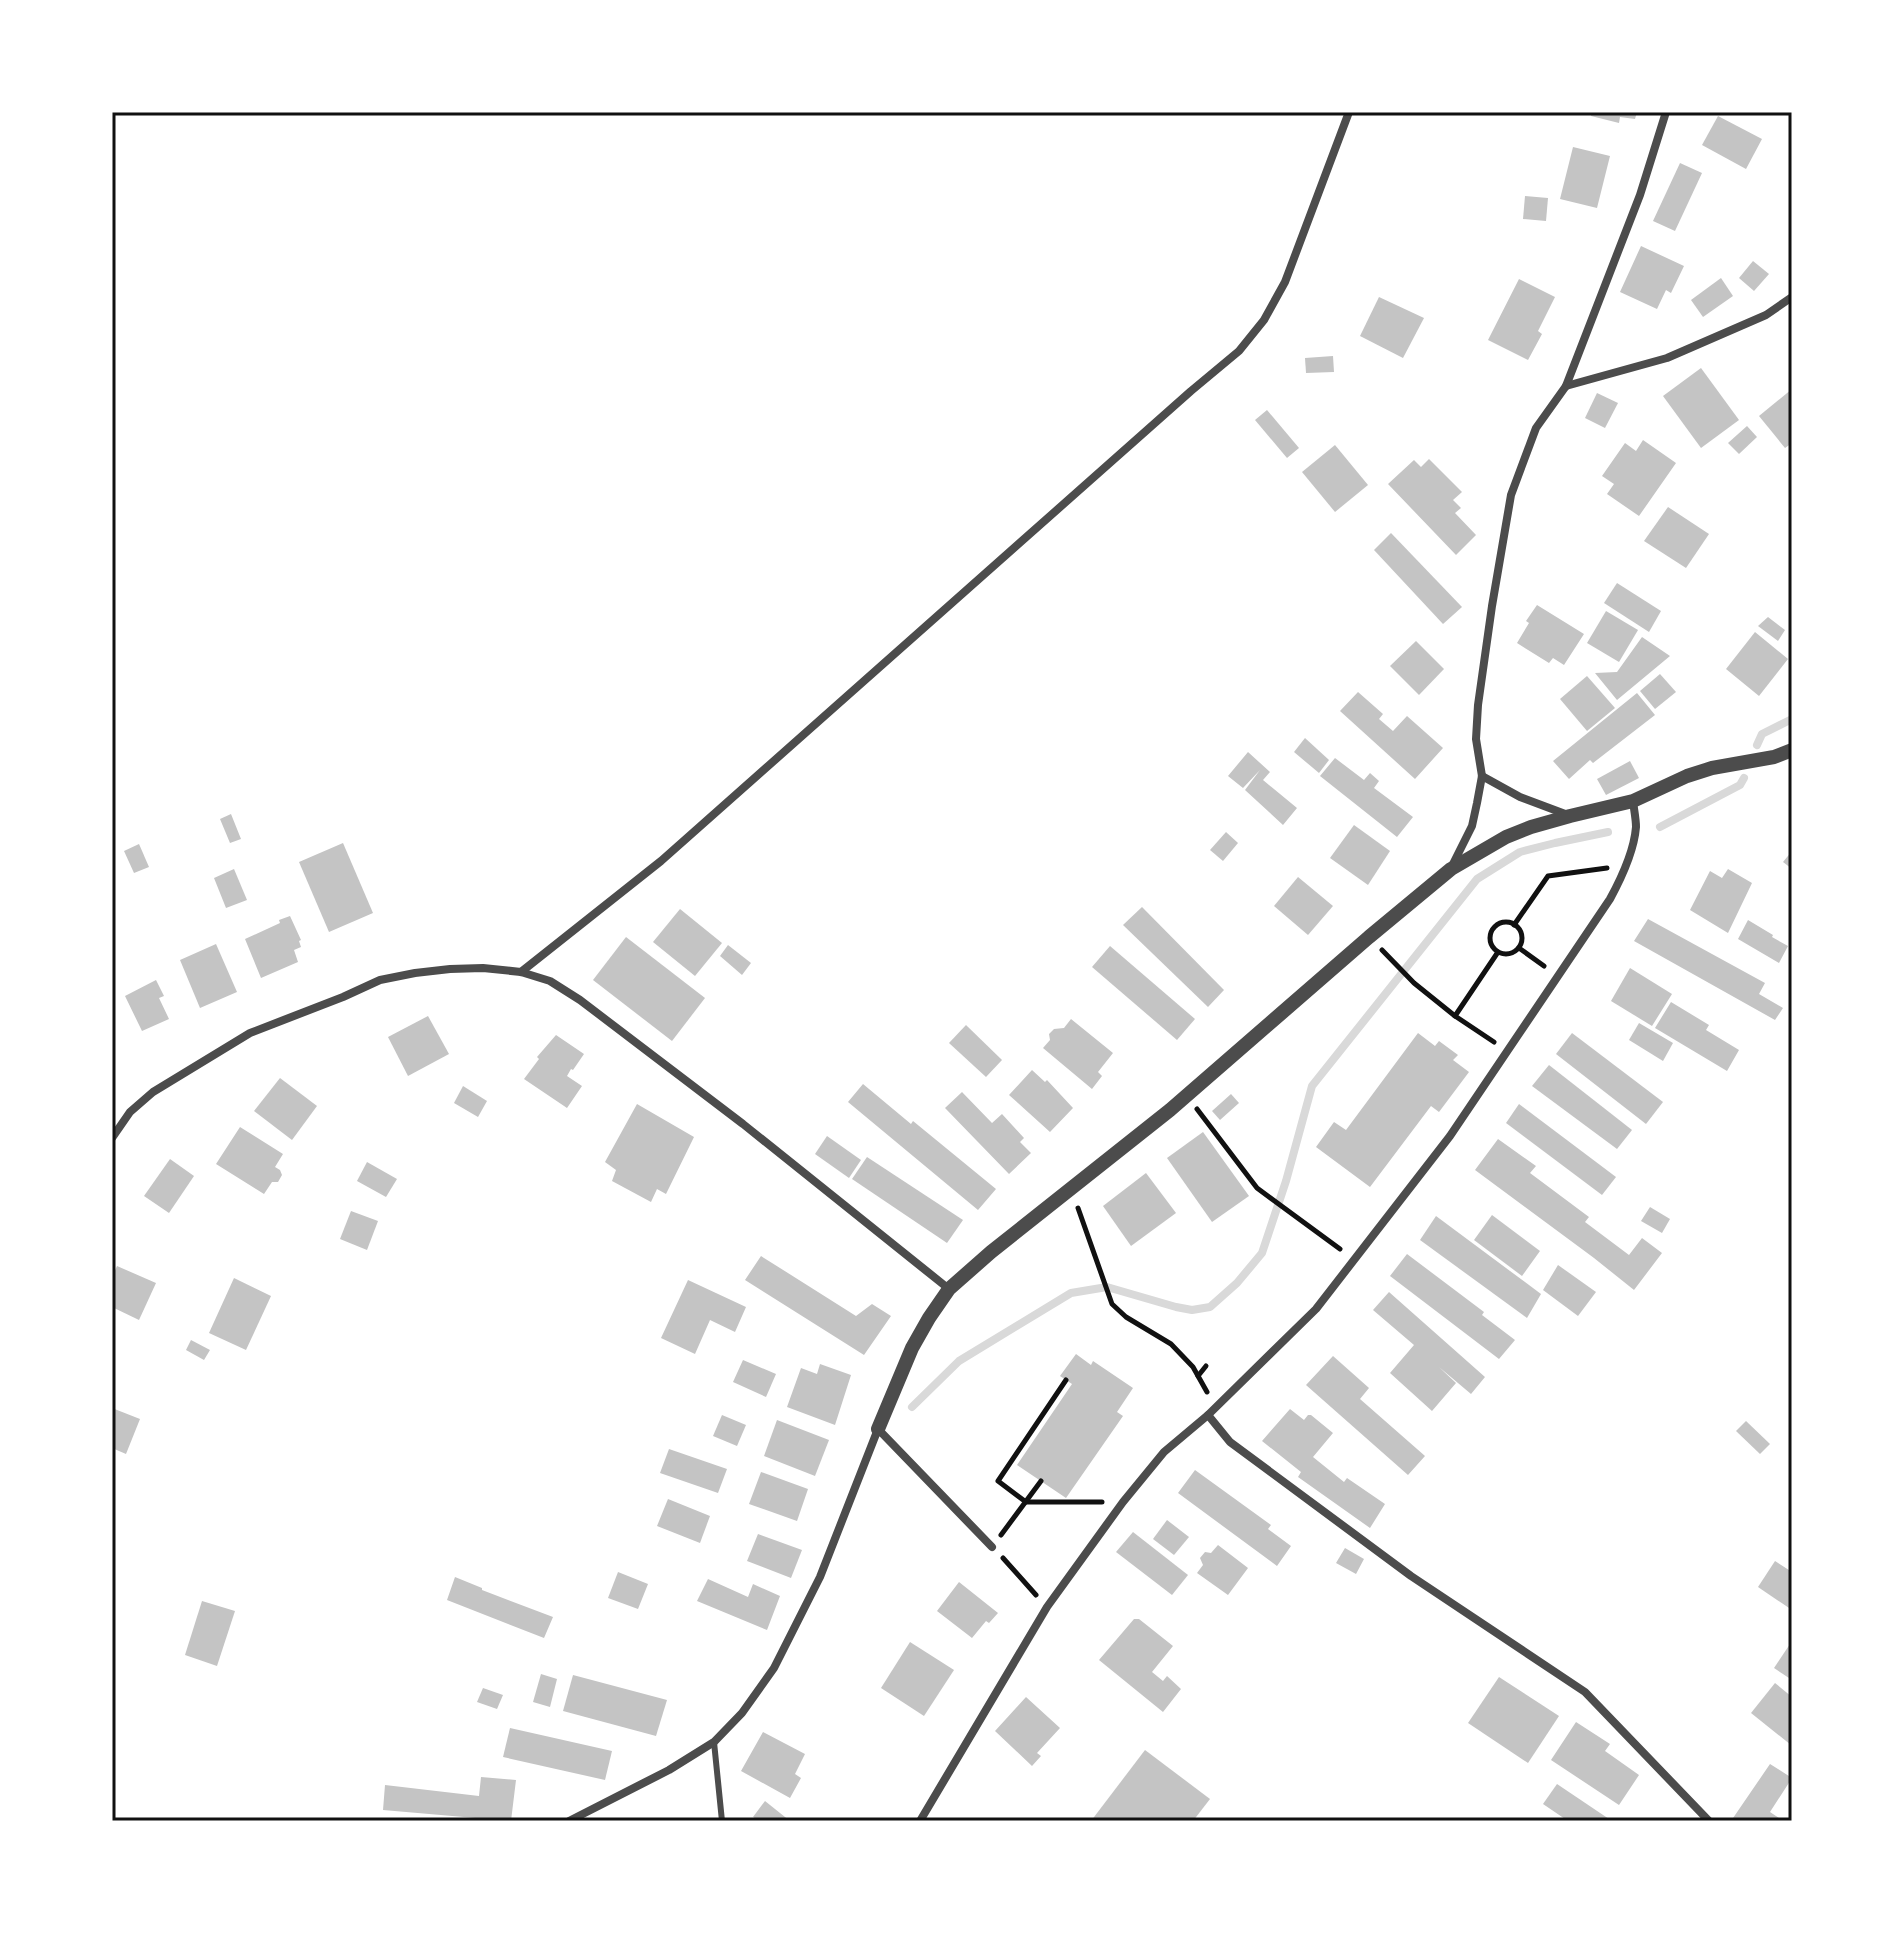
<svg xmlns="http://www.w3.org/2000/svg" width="1904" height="1933" viewBox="0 0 1904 1933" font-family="'DM Sans',sans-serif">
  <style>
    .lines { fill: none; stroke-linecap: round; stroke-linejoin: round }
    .stream { stroke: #d9d9d9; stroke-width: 8 }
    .building { fill: #c4c4c4 }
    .path { stroke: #111; stroke-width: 5 }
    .service { stroke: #4c4c4c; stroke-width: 6 }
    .minor { stroke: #4c4c4c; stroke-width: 8 }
    .tertiary { stroke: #4c4c4c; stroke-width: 14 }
    .neatline { fill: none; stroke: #111; stroke-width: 3 }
  </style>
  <rect width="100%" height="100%" fill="#fff"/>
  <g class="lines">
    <g class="stream">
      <polyline points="1757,745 1762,734 1792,719"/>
      <polyline points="1660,827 1740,785 1744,778"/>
      <polyline points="912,1407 959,1361 1071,1293 1107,1287 1176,1307 1192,1310 1210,1307 1237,1283 1262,1253 1286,1181 1312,1086 1477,879 1520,852 1555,843 1608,832"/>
    </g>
  </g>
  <g class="building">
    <polygon points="1592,112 1637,112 1635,119 1620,117 1619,123 1591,116"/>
    <polygon points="1718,116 1762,139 1746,169 1702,145"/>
    <polygon points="1573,147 1610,156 1597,208 1560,199"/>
    <polygon points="1680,163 1702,173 1675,231 1653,221"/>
    <polygon points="1525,196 1548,198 1546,221 1523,219"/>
    <polygon points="1641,246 1684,266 1671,293 1666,290 1657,309 1620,292"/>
    <polygon points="1753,261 1769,274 1754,291 1739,278"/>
    <polygon points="1721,278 1733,296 1703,317 1691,300"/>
    <polygon points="1519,279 1555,297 1538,331 1542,334 1528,360 1488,340"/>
    <polygon points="1379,297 1424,318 1403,358 1360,336"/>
    <polygon points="1333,356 1334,372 1306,373 1305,358"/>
    <polygon points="1701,368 1739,420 1701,448 1663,396"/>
    <polygon points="1792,389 1792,443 1785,448 1759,416"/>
    <polygon points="1597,393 1618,403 1605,428 1585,418"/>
    <polygon points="1267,410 1299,448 1287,458 1255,420"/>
    <polygon points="1747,426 1757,437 1739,454 1728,443"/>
    <polygon points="1643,440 1676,463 1639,516 1607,494 1614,484 1602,476 1625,443 1636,451"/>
    <polygon points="1335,445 1368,485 1335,512 1302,472"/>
    <polygon points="1429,459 1462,492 1453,500 1461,508 1455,513 1476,535 1456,555 1388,484 1414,460 1421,467"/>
    <polygon points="1668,507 1709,534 1686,568 1644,541"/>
    <polygon points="1391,533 1462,607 1443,624 1374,550"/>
    <polygon points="1617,583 1661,611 1649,632 1604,603"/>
    <polygon points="1537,605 1584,634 1564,665 1553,658 1549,663 1517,643 1529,623 1526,621"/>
    <polygon points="1606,611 1638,630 1619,662 1587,643"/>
    <polygon points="1768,617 1785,630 1778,641 1758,626"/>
    <polygon points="1755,632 1788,659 1759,696 1726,669"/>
    <polygon points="1642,637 1670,656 1617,700 1595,673 1617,672"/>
    <polygon points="1416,641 1444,669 1419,695 1390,666"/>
    <polygon points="1660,674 1676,692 1655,709 1640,691"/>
    <polygon points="1587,676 1615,708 1587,731 1560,699"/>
    <polygon points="1358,692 1383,714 1379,719 1393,731 1407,716 1443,748 1415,779 1340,711"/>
    <polygon points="1637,693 1655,715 1593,763 1590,760 1569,779 1553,761"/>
    <polygon points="1305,738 1329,760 1319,773 1294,752"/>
    <polygon points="1248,752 1270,772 1263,780 1297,808 1283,825 1245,790 1260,770 1243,788 1228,776"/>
    <polygon points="1335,758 1364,780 1370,773 1379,781 1374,788 1413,817 1397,837 1320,776"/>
    <polygon points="1630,761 1639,778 1606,795 1597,779"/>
    <polygon points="231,814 241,839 230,843 220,819"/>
    <polygon points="1354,825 1390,851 1368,885 1330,858"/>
    <polygon points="1226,832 1238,843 1223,861 1210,850"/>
    <polygon points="343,843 373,913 329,932 299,862"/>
    <polygon points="139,844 149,867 134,873 124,851"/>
    <polygon points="1792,851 1792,869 1783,862"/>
    <polygon points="234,869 247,900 226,908 214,878"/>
    <polygon points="1728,869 1752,883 1728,933 1690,910 1710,871 1722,878"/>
    <polygon points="1298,877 1333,906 1308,935 1274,906"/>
    <polygon points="1142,907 1224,990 1208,1007 1123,925"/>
    <polygon points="680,909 722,943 695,976 653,942"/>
    <polygon points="290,916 301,940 299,941 301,947 294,950 298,962 261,978 245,939 280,923 279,920"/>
    <polygon points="1648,919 1765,983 1759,994 1783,1008 1775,1020 1634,941"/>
    <polygon points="1748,920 1773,935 1772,937 1788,946 1779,963 1738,939"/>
    <polygon points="626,937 705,998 672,1041 593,980"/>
    <polygon points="216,944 237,992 200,1008 180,960"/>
    <polygon points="728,945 751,963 742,975 720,956"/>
    <polygon points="1110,946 1195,1019 1177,1040 1092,967"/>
    <polygon points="1630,968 1672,994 1652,1026 1611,1001"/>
    <polygon points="156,980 164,996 159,998 169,1019 142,1031 125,996"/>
    <polygon points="1671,1002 1709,1025 1706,1030 1739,1050 1727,1071 1655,1028"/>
    <polygon points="428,1016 449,1054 408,1076 388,1037"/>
    <polygon points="1071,1019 1113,1053 1098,1072 1102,1076 1092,1089 1043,1048 1050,1040 1049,1034 1054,1029 1064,1028"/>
    <polygon points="1639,1023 1673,1043 1663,1061 1629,1040"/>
    <polygon points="966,1025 1002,1060 986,1077 949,1043"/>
    <polygon points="1418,1033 1435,1046 1439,1041 1458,1055 1453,1060 1469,1072 1439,1112 1431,1106 1370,1187 1316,1147 1334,1122 1346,1130"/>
    <polygon points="1572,1033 1663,1102 1646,1124 1556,1054"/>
    <polygon points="556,1035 584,1054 573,1070 571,1069 567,1076 582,1086 567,1108 524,1079 539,1059 537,1057"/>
    <polygon points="1549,1065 1632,1130 1617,1149 1532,1086"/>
    <polygon points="1032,1070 1045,1082 1047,1080 1073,1108 1050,1132 1009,1095"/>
    <polygon points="280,1078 317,1106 292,1140 254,1111"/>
    <polygon points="863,1084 911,1124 913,1121 996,1189 978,1210 848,1102"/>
    <polygon points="463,1086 487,1101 478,1117 454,1103"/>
    <polygon points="962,1092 992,1123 1002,1114 1024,1138 1020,1142 1031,1153 1009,1174 945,1108"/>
    <polygon points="1231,1094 1239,1103 1220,1120 1212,1111"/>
    <polygon points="637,1104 694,1137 666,1194 657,1189 651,1202 612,1181 616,1170 605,1162"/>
    <polygon points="1519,1104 1616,1177 1602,1195 1506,1123"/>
    <polygon points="240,1127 283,1154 275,1167 280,1170 282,1175 278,1182 272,1182 264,1194 216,1164"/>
    <polygon points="1203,1132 1249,1196 1212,1222 1167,1158"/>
    <polygon points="827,1136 861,1160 849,1178 815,1154"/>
    <polygon points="1498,1139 1536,1166 1530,1173 1589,1217 1585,1222 1629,1255 1642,1238 1662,1253 1634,1290 1594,1258 1475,1170"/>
    <polygon points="867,1157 963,1220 947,1243 852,1179"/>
    <polygon points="170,1159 194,1176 169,1213 144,1196"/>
    <polygon points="367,1162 397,1179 386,1197 357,1181"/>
    <polygon points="1146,1173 1176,1213 1131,1246 1103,1206"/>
    <polygon points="1650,1207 1670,1219 1662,1233 1641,1221"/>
    <polygon points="351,1211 378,1221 367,1250 340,1239"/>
    <polygon points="1492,1215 1540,1251 1522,1276 1474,1240"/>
    <polygon points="1436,1216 1541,1294 1527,1318 1420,1240"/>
    <polygon points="1407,1254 1484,1312 1482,1315 1515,1340 1499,1359 1390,1276"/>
    <polygon points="761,1256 856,1316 872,1304 891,1316 864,1355 745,1280"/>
    <polygon points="1558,1265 1596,1292 1578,1316 1543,1290"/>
    <polygon points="117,1266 156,1283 139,1320 112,1307 112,1277"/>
    <polygon points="234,1278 271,1296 246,1350 209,1333"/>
    <polygon points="688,1280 746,1307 735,1332 710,1320 695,1354 661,1338"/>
    <polygon points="1389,1292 1485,1377 1471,1394 1439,1367 1456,1383 1432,1411 1390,1373 1414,1345 1373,1310"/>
    <polygon points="191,1340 210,1350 204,1360 186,1350"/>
    <polygon points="1076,1354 1091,1365 1093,1361 1133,1388 1117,1412 1123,1416 1066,1498 1017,1465 1072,1384 1060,1376"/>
    <polygon points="1333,1356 1369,1388 1360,1399 1425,1456 1408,1475 1306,1385"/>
    <polygon points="743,1360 776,1374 766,1397 733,1382"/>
    <polygon points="820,1364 851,1375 835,1425 787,1407 801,1368 817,1374"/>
    <polygon points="112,1408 140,1419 126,1454 112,1448"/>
    <polygon points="1290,1409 1304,1420 1308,1415 1311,1415 1333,1433 1313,1457 1344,1482 1347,1478 1385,1504 1370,1528 1298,1477 1301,1472 1262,1441"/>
    <polygon points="722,1415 746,1425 737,1446 713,1436"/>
    <polygon points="777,1420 829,1440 815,1476 764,1456"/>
    <polygon points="1746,1421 1770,1444 1760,1454 1736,1431"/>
    <polygon points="669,1449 727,1469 718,1493 660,1473"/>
    <polygon points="1195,1470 1271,1525 1268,1529 1291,1546 1277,1566 1178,1493"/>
    <polygon points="761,1472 808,1489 797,1521 749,1504"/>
    <polygon points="668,1499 710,1516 700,1543 657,1526"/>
    <polygon points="1167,1520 1189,1537 1174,1555 1153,1539"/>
    <polygon points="1133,1532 1188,1575 1172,1595 1116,1552"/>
    <polygon points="758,1534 802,1550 791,1578 747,1561"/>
    <polygon points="1218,1545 1248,1568 1228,1595 1197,1573 1203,1565 1200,1558 1205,1552 1211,1553"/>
    <polygon points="1345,1548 1364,1559 1356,1574 1336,1563"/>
    <polygon points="1775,1561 1792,1572 1792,1610 1758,1587"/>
    <polygon points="618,1572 648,1584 638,1609 608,1598"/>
    <polygon points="455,1577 482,1588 482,1590 553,1617 544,1638 447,1600"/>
    <polygon points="708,1579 748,1597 753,1584 780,1596 767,1630 697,1601"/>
    <polygon points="959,1582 998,1613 989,1623 986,1621 972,1638 937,1611"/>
    <polygon points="202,1601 235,1611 217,1666 185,1655"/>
    <polygon points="1134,1619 1139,1619 1173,1646 1152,1672 1163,1681 1167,1676 1181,1689 1163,1712 1099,1660"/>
    <polygon points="1792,1641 1792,1680 1774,1668"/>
    <polygon points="910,1642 954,1670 924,1716 881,1688"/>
    <polygon points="541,1674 557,1679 550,1707 533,1702"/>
    <polygon points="573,1675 667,1700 656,1736 563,1711"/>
    <polygon points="1499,1677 1559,1716 1528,1763 1468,1723"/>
    <polygon points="1775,1683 1792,1697 1791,1745 1751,1713"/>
    <polygon points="483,1688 503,1695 497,1709 477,1702"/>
    <polygon points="1026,1697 1060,1728 1037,1753 1041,1756 1032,1766 995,1731"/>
    <polygon points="1576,1722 1610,1744 1605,1751 1639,1775 1619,1805 1551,1760"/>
    <polygon points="510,1728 612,1751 605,1780 503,1757"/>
    <polygon points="763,1732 805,1754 795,1774 801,1778 790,1798 741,1771"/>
    <polygon points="1145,1750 1210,1799 1193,1821 1091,1821"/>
    <polygon points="1770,1764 1792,1778 1770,1812 1779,1818 1777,1821 1731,1821"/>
    <polygon points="481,1777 516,1780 511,1821 383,1810 385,1785 479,1796"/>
    <polygon points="1557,1784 1612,1821 1568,1821 1543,1804"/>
    <polygon points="765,1801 790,1821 759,1821 753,1817"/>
  </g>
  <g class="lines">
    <g class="path">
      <circle cx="1506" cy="938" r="16"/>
      <polyline points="1514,925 1548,876 1607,868"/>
      <polyline points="1519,948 1544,966"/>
      <polyline points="1382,950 1414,983 1455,1016"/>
      <polyline points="1494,1042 1455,1016 1498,952"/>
      <polyline points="1197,1109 1257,1188 1340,1249"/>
      <polyline points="1078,1208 1112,1304 1126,1317 1171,1344 1193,1367 1207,1392"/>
      <polyline points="1198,1376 1206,1366"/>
      <polyline points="1066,1380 998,1481 1026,1502 1102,1502"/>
      <polyline points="1001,1535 1041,1481"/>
      <polyline points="1003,1558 1036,1595"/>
    </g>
    <polyline class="service" points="714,1742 722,1821"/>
    <g class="minor">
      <polyline points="1566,386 1640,195 1666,112"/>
      <polyline points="1482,776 1520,797 1568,815"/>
      <polyline points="1452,866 1472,826 1477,803 1482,776 1476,739 1478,705 1492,606 1511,495 1536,428 1566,386 1667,358 1766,315 1792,297"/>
      <polyline points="521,972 661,861 1191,391 1239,351 1264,320 1285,282 1349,112"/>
      <polyline points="112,1138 130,1112 153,1092 250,1033 343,997 380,980 415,973 450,969 483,968 521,972 550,981 580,1000 743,1124 949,1289"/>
      <polyline points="1208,1415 1230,1442 1411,1576 1585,1692 1709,1821"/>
      <polyline points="569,1821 669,1770 714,1742 742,1713 774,1668 820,1577 878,1429 992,1547"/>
      <path d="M920,1821L1047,1607L1123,1502L1164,1452L1208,1415L1316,1309L1450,1136L1610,899C1622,877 1634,852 1636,827C1636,819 1634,810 1633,801"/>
    </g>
    <polyline class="tertiary" points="878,1429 912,1348 929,1318 949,1289 991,1252 1170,1110 1369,937 1451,869 1506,837 1531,827 1570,816 1633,801 1687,776 1712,768 1774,757 1792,750"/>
  </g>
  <rect width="1904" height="1933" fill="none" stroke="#ffffff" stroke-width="228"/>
  <rect x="114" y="114" width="1676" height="1705" class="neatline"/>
</svg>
